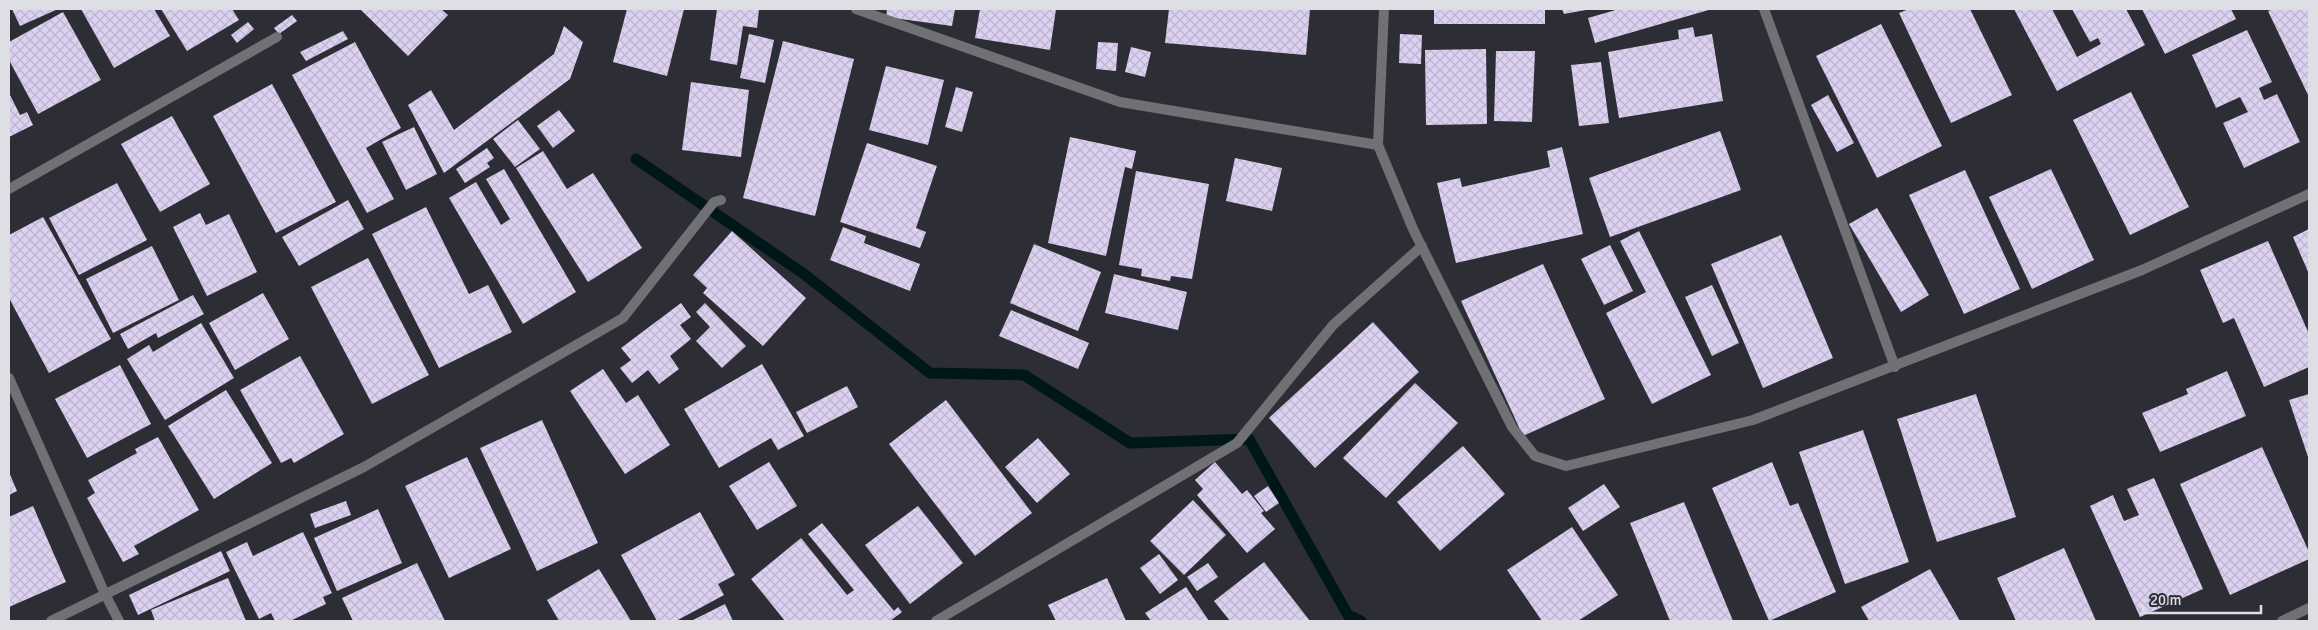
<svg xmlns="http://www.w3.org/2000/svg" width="2318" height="630" viewBox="0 0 2318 630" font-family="Signika,sans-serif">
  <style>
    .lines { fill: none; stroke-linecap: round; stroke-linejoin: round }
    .stream { stroke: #00171a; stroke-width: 11 }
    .building { fill: url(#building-cross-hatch) }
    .minor { stroke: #6f7175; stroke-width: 10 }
  </style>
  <defs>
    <pattern id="building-cross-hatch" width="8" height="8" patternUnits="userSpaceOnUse" patternTransform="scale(1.25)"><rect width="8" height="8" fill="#dcd1f1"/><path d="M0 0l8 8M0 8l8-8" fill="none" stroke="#bdb5ce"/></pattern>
  </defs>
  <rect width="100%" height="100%" fill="#2d2d35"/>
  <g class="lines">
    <polyline class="stream" points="636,159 804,274 930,373 1024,375 1130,443 1249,439 1348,615 1361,621"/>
  </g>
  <g class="building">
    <polygon points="12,9 58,9 20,26"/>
    <polygon points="81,9 154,9 170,36 114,68"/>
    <polygon points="161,9 232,9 239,20 187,51"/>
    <polygon points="360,9 441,9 448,15 408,56"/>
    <polygon points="627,9 684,9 667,76 613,62"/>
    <polygon points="717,9 759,9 757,28 743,26 737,65 710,60"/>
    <polygon points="887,9 955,9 952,26 886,17"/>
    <polygon points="980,9 1056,9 1050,50 975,38"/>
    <polygon points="1169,9 1310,9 1306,55 1165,43"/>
    <rect x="1434" y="9" width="111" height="15"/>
    <polygon points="1562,9 1586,9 1586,10 1564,14"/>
    <polygon points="1619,9 1712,9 1595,43 1588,18"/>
    <polygon points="1909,9 1970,9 2012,95 1951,123 1899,13"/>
    <polygon points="2014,9 2052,9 2077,57 2101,44 2098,38 2090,42 2072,9 2126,9 2145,45 2057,91"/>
    <polygon points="2142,9 2231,9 2236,19 2165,54"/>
    <polygon points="2273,9 2309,9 2309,97 2268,11"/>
    <polygon points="63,12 101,80 38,114 9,60 9,42"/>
    <polygon points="292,15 297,21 279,34 274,28"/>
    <polygon points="248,22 254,29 237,43 231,35"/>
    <polygon points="1881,24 1942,146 1877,178 1816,56"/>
    <polygon points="564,26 583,42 570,79 444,173 408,105 431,90 454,130 554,54"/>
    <polygon points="1693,27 1695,37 1712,34 1723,101 1619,118 1608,52 1679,39 1678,30"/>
    <polygon points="2247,30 2272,82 2259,88 2264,100 2277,94 2300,142 2244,168 2223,123 2248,112 2240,97 2216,108 2192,55"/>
    <polygon points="343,31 348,39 306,61 300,52"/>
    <polygon points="749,34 774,40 765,83 740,78"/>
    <polygon points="1400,34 1422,35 1421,64 1399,63"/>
    <polygon points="783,41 854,59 815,216 743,198"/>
    <polygon points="355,42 401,128 366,148 394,199 367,213 292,75"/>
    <polygon points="1098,42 1118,43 1116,71 1096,69"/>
    <polygon points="1131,47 1151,52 1145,77 1125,72"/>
    <polygon points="1486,49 1487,124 1426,125 1425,50"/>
    <polygon points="1496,51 1535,51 1532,122 1494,121"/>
    <polygon points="1601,62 1609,123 1579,126 1571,65"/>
    <polygon points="886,66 944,80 928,145 869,130"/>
    <polygon points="691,82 749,90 741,157 682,150"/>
    <polygon points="272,84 336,202 276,233 213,116"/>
    <polygon points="956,87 973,92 962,132 945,127"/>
    <polygon points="2131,92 2189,207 2130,235 2073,120"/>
    <polygon points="9,93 20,115 27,112 33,125 9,137"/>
    <polygon points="1828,95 1854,143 1837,152 1811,105"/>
    <polygon points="559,110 575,131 553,148 537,126"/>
    <polygon points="172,116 210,184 160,212 121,144"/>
    <polygon points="518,120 540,149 515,167 493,139"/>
    <polygon points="414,127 437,174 406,190 382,142"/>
    <polygon points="1720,131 1741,190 1610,237 1589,178"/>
    <polygon points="1070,137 1136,151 1132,169 1125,167 1106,256 1048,243"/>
    <polygon points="867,143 937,166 916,228 926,232 920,248 840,222"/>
    <polygon points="1562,147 1583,234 1456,263 1437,183 1460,178 1462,187 1550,167 1547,151"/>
    <polygon points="487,148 494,158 487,163 490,167 465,183 456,169"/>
    <polygon points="543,151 567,189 593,173 642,248 588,282 516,168"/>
    <polygon points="1235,158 1282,168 1272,211 1226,201"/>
    <polygon points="504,169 576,292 523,324 449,198 476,182 501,225 510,219 486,179"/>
    <polygon points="2051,169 2094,260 2032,289 1989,197"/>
    <polygon points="1965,170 2020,289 1964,314 1909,195"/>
    <polygon points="1136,171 1209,184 1192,279 1171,276 1170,281 1141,276 1142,269 1119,265"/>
    <polygon points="117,183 147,240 79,275 49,218"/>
    <polygon points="348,200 364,229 299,266 282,237"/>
    <polygon points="426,207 469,294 488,285 512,332 439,368 372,234"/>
    <polygon points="1877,208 1929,295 1901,312 1849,224"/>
    <polygon points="200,213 206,225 229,214 257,272 207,296 173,227"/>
    <polygon points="43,217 111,339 49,373 9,298 9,235"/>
    <polygon points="843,227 866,236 864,243 920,264 910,291 830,260"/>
    <polygon points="2309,229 2309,274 2293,237"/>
    <polygon points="732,231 806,298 763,346 703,293 707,288 693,275"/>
    <polygon points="1639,231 1711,375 1652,404 1606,313 1646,292 1620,241"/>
    <polygon points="1781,235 1833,358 1763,388 1711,264"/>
    <polygon points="2268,241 2309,334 2309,367 2264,387 2234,318 2223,323 2200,270"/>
    <polygon points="1034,244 1101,272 1078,331 1010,303"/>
    <polygon points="1610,245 1633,291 1604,305 1581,259"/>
    <polygon points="152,246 179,300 113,333 86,279"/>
    <polygon points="368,258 429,375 372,404 311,287"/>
    <polygon points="1543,264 1605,399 1523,436 1461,301"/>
    <polygon points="1114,274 1187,292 1178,330 1105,313"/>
    <polygon points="1712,285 1739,343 1712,356 1685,297"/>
    <polygon points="263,293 289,339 235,370 209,323"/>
    <polygon points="193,295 204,314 158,338 156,333 128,349 120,334"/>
    <polygon points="681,303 691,317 680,325 691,339 670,356 679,369 659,384 648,370 632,383 620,368 631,360 621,348"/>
    <polygon points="705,303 746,346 722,368 696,341 710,327 696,312"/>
    <polygon points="1011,310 1089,343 1078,369 999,336"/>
    <polygon points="1373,322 1419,372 1315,468 1269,418"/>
    <polygon points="201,323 234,378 165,420 127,359 149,345 153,352"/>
    <polygon points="300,356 344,434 294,463 291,458 281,463 240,390"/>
    <polygon points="762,364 804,436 778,450 771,438 719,468 684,409"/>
    <polygon points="120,365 151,424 87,458 55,399"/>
    <polygon points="603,369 626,403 638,395 670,445 625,474 570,391"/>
    <polygon points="2227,371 2246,416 2160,452 2142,413 2188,394 2186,389"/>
    <polygon points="1415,383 1458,423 1386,498 1343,458"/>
    <polygon points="847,386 858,407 807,433 796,412"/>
    <polygon points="226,390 272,463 214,499 168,426"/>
    <polygon points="1976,394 2016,517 1937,542 1897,419"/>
    <polygon points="2309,394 2309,460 2289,400"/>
    <polygon points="946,400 1032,513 975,556 889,444"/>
    <polygon points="542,420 598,543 537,571 480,448"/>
    <polygon points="1863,430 1909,562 1845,584 1799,452"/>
    <polygon points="158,437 199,510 134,546 139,554 123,562 87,498 95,493 88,480 137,453 135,449"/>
    <polygon points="1038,438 1070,474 1037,503 1005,467"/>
    <polygon points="1463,446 1505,494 1440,551 1397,502"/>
    <polygon points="2262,447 2309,552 2309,559 2230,595 2180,484"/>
    <polygon points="467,457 511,549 449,578 405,486"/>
    <polygon points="769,462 797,506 757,530 729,486"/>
    <polygon points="1215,462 1242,494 1247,490 1264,511 1261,513 1275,529 1247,553 1197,495 1203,489 1195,480"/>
    <polygon points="1772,462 1790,506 1798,503 1836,592 1769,621 1712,488"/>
    <polygon points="9,472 17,491 9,495"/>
    <polygon points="2154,478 2203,589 2140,617 2090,506 2113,495 2124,521 2139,515 2127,489"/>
    <polygon points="1604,484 1620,507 1583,531 1568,508"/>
    <polygon points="1268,486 1279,503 1266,512 1254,496"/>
    <polygon points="1193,500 1226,535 1184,575 1150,541"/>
    <polygon points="346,501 351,515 315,528 310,514"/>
    <polygon points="1684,502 1733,621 1670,621 1630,523"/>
    <polygon points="33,506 66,582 9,607 9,517"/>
    <polygon points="918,506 963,563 910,604 865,545"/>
    <polygon points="378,509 402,563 337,591 314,538"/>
    <polygon points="700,512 735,575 718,584 724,595 676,621 657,621 621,555"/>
    <polygon points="822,523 894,611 898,607 902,612 890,621 785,621 751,579 801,538 847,595 854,590 808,534"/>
    <polygon points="1572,527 1618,595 1578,621 1542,621 1507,570"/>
    <polygon points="303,532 332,593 323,597 326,604 290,621 275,621 271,613 259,619 226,552 247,542 253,556"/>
    <polygon points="2064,548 2096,621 2016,621 1997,578"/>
    <polygon points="221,551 230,571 138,615 129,595"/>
    <polygon points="1159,554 1178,580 1160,594 1140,568"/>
    <polygon points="1264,562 1310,621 1230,621 1214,601"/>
    <polygon points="417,563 445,621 353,621 342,598"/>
    <polygon points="1208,563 1218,577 1197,591 1187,577"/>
    <polygon points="599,569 631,621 559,621 547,600"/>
    <polygon points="1930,569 1960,621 1869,621 1861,607"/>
    <polygon points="228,578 246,621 155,621 151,610"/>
    <polygon points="1107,578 1126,621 1056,621 1048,605"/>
    <polygon points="1186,587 1209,621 1151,621 1145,613"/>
    <polygon points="725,604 733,621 691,621"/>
  </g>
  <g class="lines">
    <g class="minor">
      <polyline points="856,9 1120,102 1378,145"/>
      <polyline points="1384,9 1378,145 1413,229 1512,427 1535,456 1566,466 1753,420 2142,270 2309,194"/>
      <polyline points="1764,9 1895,367"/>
      <polyline points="9,189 277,37"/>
      <polyline points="9,378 105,594 119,621"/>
      <polyline points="51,621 364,467 623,318 714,202 721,200"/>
      <polyline points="936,621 1237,443 1333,325 1422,246"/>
      <polyline points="2282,621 2309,608"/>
    </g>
  </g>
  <rect width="2318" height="630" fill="none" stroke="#dedee4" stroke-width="20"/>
  <path d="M2143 605v8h118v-8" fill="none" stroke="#dedee4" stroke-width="2.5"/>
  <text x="2150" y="605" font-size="15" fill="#dedee4" stroke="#2d2d35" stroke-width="4" paint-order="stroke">20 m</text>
</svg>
